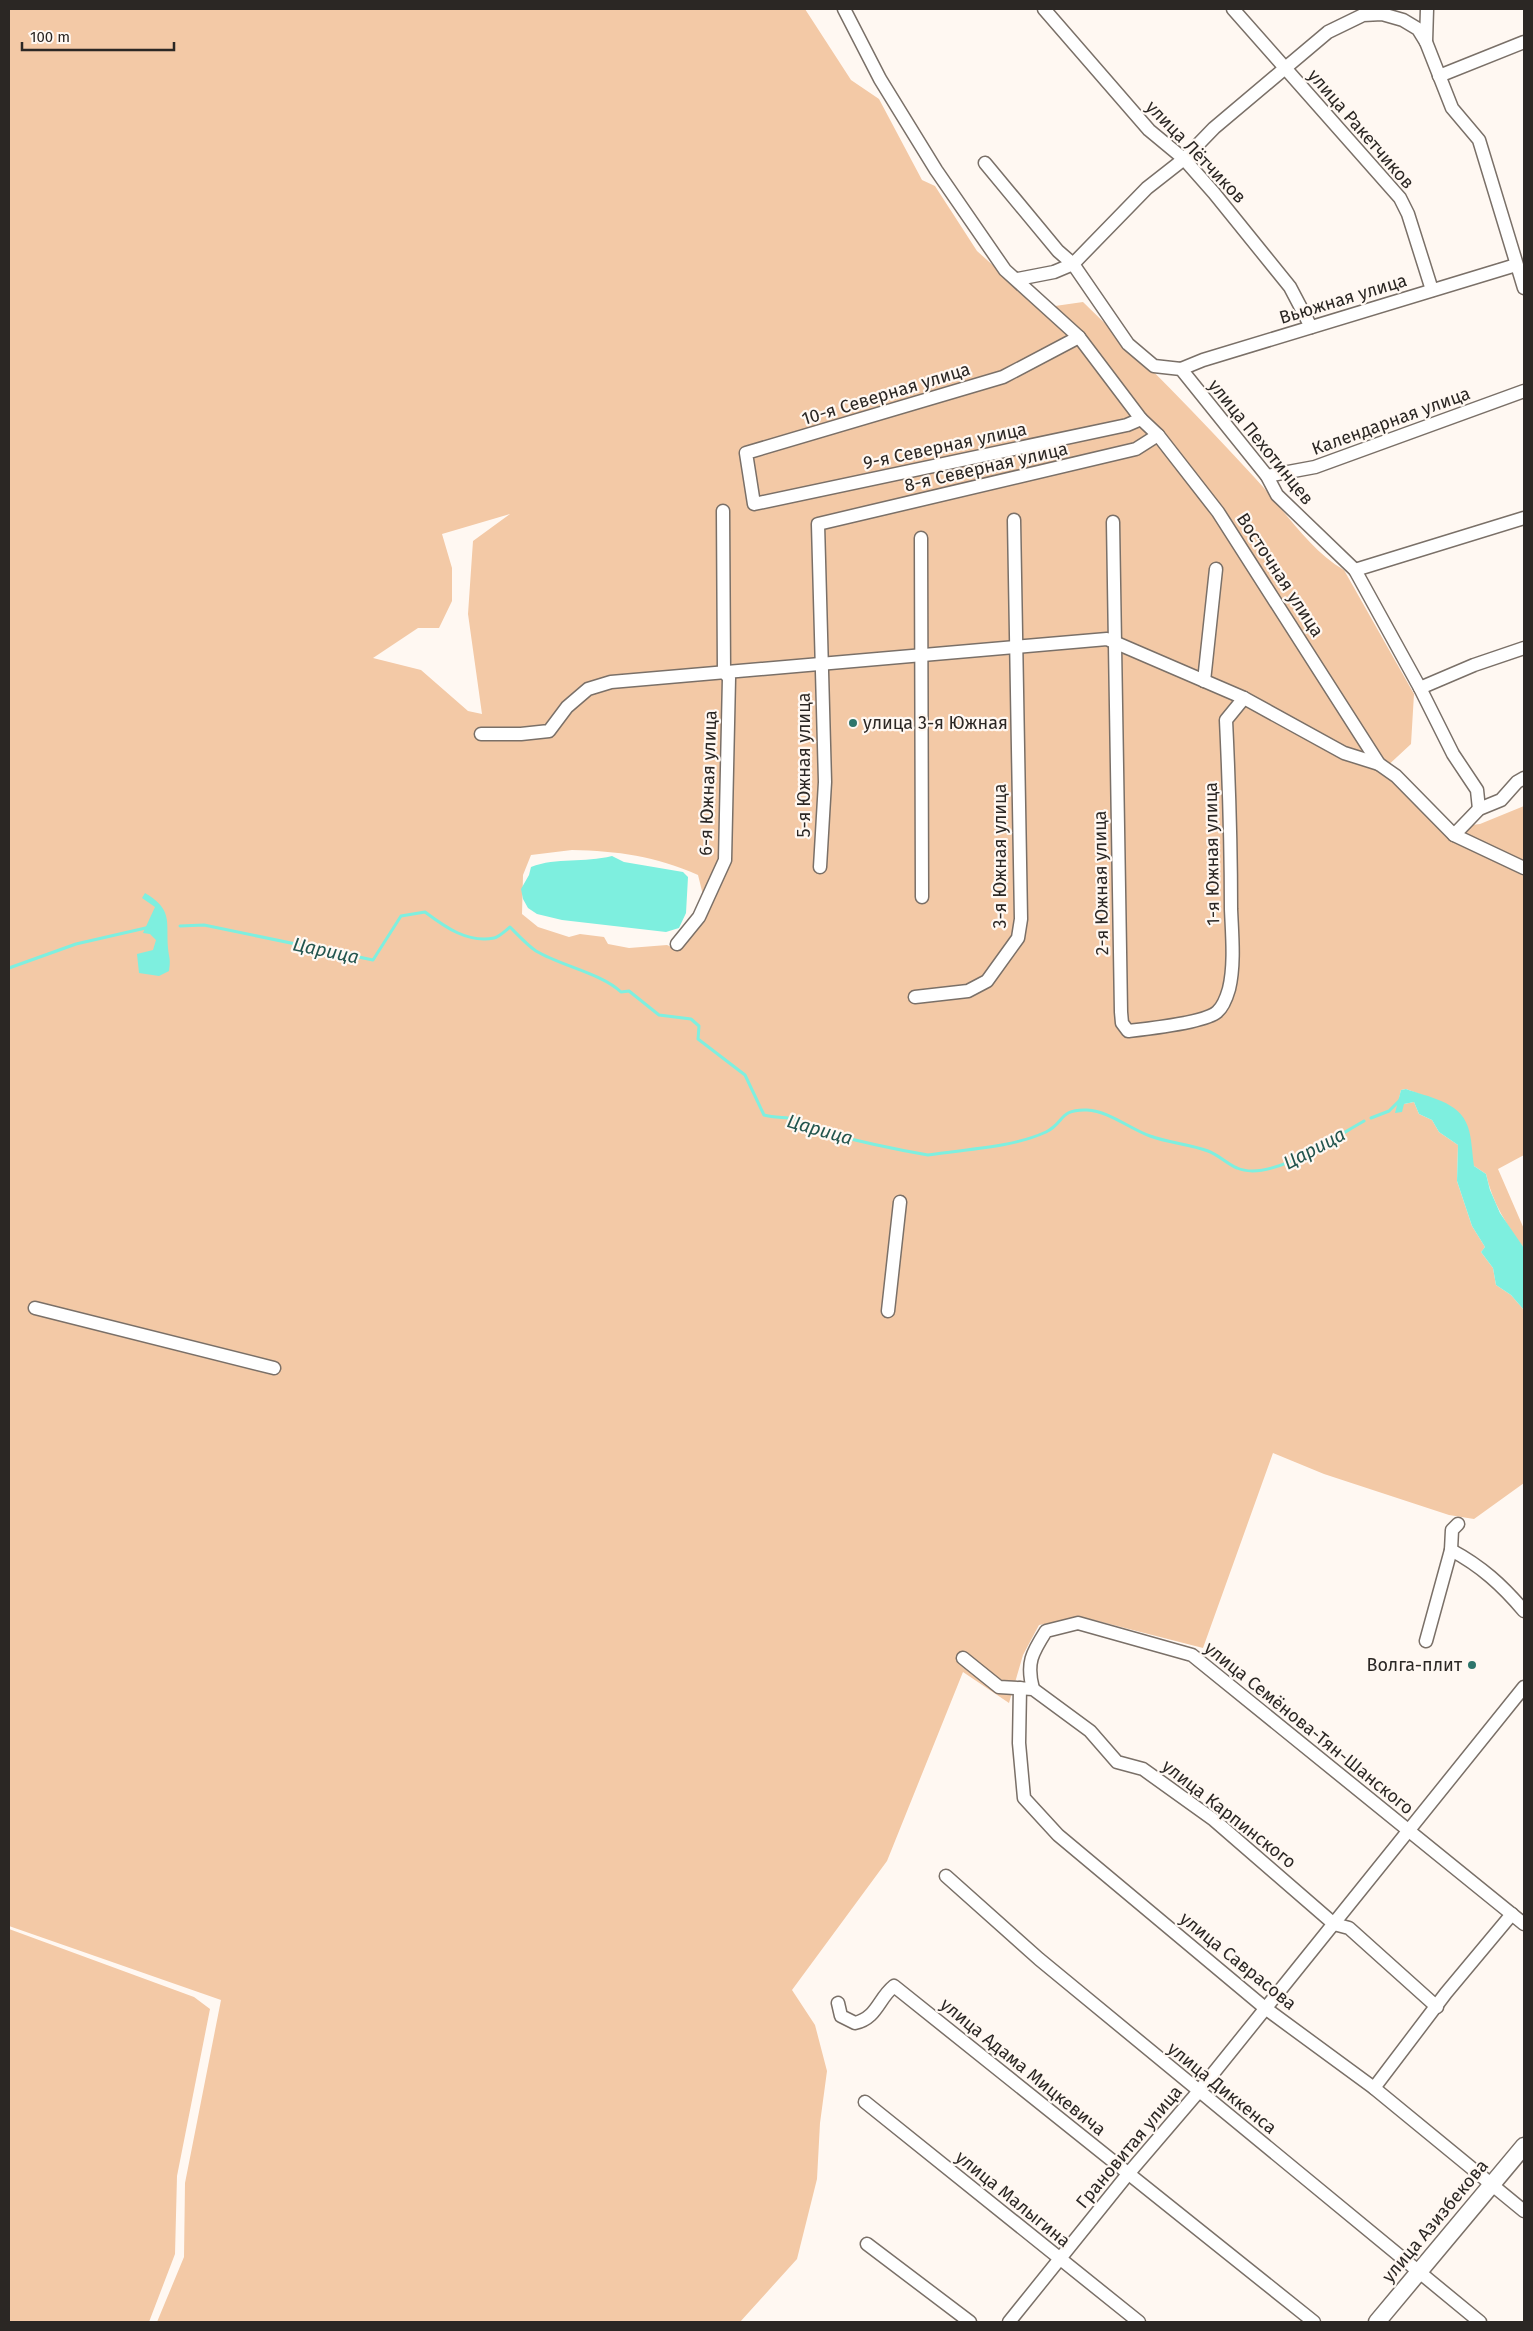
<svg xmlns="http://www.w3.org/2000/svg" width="1533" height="2331" viewBox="0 0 1533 2331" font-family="'Fira Sans',sans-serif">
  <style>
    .green { fill: #f3c9a6; fill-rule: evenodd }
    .water { fill: #7eefdf }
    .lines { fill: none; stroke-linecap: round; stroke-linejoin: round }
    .stream { stroke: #7eefdf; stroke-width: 3 }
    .street-casing { stroke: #7a7068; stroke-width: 15 }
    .secondary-casing { stroke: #7a7068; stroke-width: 19 }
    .street { stroke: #fff; stroke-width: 12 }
    .secondary { stroke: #fff; stroke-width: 16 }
    .poi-dot { fill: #2e756b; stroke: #fff8f2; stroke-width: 2 }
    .labels { text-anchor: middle; stroke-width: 4.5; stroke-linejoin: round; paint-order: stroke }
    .street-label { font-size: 18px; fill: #2b2724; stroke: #fff8f2 }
    .poi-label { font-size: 18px; fill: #2b2724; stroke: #fff8f2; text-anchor: start }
    .water-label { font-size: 19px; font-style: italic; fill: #23554e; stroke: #fff8f2 }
  </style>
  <rect width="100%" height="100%" fill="#fff8f2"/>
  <g class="green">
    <path d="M9,9H805L851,80L879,99L922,180L935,186L977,251L1025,294L1055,306L1083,302C1142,359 1199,417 1255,478C1283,508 1308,549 1344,570L1414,694L1411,744L1383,770L1447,828L1480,824L1524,806V1155L1498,1169L1524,1229V1248C1507,1226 1492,1202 1486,1174L1474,1166L1422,1095L1406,1089L1401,1090L1399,1099L1404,1104L1414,1102L1419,1114L1432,1120L1439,1132L1458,1145L1457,1181L1472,1226L1485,1247L1481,1252L1493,1268L1496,1285L1511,1295L1524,1310V1483L1474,1519L1449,1515L1324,1474L1273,1453L1203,1648L1082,1617L1039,1625L1023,1655L1009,1703L963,1672L887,1861L792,1990L815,2025L827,2071L820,2123L817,2179L797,2259L740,2322H157L184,2257L185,2183L221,2000L9,1926ZM510,514L473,541L468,614L482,714L468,711L421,670L373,658L418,628H439L452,601V568L442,534ZM572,850C618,851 655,856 698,875L703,895L676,949L667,945L629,948L608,944L604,937L580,934L569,937L538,927L522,914L523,875L531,855Z"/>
    <polygon points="9,1929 194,1997 210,2009 177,2176 175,2254 149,2322 9,2322"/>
  </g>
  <g class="water">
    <path d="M612,856L624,862L683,872L688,877L686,913L679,928L666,932L562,920L537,914L528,908L523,899L521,889L529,875L531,867C557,857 584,863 612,856Z"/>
    <path d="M145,893C173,910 166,920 168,948C169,959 171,958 169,971L159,976L139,973L137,954L153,950L156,940L150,934L143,933L155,907L142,898Z"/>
    <path d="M1406,1089C1427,1097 1460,1101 1468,1127C1472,1139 1472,1153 1474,1166L1486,1174L1490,1190L1500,1213L1524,1248V1310L1511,1295L1496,1285L1493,1268L1481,1252L1485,1247L1472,1226L1457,1181L1458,1145L1439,1132L1432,1120L1419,1114L1414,1102L1404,1104L1402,1112L1395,1113L1401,1090Z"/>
  </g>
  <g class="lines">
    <g class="stream">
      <path d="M180,926L204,925L373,960L401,916L425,912C445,927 467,943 494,938C499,937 505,931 510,927C518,935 527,945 536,951C561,966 601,973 621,992L629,991L659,1015L691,1019L699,1026L698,1039L745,1075L764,1115C774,1118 785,1117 795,1119C805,1121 813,1130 823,1132C857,1141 893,1149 928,1155C966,1149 1011,1148 1046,1132C1065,1123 1058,1109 1087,1110C1109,1111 1130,1129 1150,1136C1169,1143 1189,1144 1208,1151C1219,1155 1227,1164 1237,1168C1271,1183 1335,1137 1364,1121"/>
      <polyline points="9,968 76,944 150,927"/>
      <polyline points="1371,1118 1389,1111 1401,1099"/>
    </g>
    <defs>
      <g id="street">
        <polyline points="844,9 880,79 936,170 1005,270 1079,337 1141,419 1158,435 1218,512 1379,764 1396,776 1454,835 1524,868"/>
        <polyline points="1044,9 1149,130 1184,159 1214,193 1290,287 1311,327"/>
        <polyline points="1233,9 1400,198 1408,214 1432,290"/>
        <polyline points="1427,9 1426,42 1452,108 1479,140 1524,288"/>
        <polyline points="1439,76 1524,42"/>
        <polyline points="985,163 1058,251 1073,264 1128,344 1154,366 1181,369 1267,476 1277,495 1355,570 1420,688 1453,754 1477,790 1479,809"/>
        <polyline points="1018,279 1054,272 1073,264 1147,188 1184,159 1214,128 1328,32 1363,15 1382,14 1403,20 1418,29 1426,42"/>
        <polyline points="1079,337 1003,377 746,453 754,504 1127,425 1141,419"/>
        <polyline points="1181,369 1203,360 1516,265"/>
        <polyline points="1267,476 1315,467 1524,391"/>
        <path d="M1113,522L1121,1012L1122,1023L1128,1031C1146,1029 1204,1023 1217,1012C1223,1007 1227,996 1229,989C1235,964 1232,934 1231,909C1231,846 1229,783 1226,720L1244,698"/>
        <polyline points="921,538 922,897"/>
        <polyline points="1355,570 1524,518"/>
        <polyline points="1204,681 1216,569"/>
        <polyline points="1420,688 1474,665 1524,648"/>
        <polyline points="481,734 521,734 549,731 567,707 588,689 611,682 1107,639 1244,698 1344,753 1379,764"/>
        <polyline points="1454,835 1479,809 1501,800 1517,782 1524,778"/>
        <polyline points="820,867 825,782 818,524 1136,449 1158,435"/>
        <polyline points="677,944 699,917 725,860 729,678 724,672 723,511"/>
        <polyline points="915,997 968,991 987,981 1018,938 1021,919 1014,520"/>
        <polyline points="35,1308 274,1368"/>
        <polyline points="888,1311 900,1202"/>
        <path d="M1451,1550C1481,1566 1502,1585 1524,1611"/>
        <polyline points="1426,1641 1451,1550 1452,1530 1458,1524"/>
        <polyline points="963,1658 999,1687 1033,1689 1090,1731 1117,1762 1143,1769 1214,1820 1334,1924 1349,1928 1437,2007"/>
        <polyline points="1020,1688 1019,1743 1024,1798 1058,1835 1265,2008 1374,2088 1524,2211"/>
        <path d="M1033,1689C1026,1663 1032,1653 1046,1631L1078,1623L1192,1655L1524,1924"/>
        <polyline points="946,1876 1039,1959 1480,2322"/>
        <path d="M838,2003L841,2016L855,2023C877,2018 878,1999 894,1986L1314,2322"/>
        <polyline points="1374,2088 1446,1993 1512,1914"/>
        <polyline points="865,2102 1139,2322"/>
        <polyline points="867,2244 970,2322"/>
        <polyline points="1009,2322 1128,2174 1199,2091 1524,1687"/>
      </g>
      <polyline id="secondary" points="1377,2322 1524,2146"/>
    </defs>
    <use href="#street" class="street-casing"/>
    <use href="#secondary" class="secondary-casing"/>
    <use href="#street" class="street"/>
    <use href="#secondary" class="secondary"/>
  </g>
  <g class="poi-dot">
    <circle cx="853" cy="723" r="5"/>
    <circle cx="1472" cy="1665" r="5"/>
  </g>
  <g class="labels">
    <g class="street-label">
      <text transform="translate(1361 129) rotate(49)" y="6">улица Ракетчиков</text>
      <text transform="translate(1196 152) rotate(46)" y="6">улица Лётчиков</text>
      <text transform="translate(1343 299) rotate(-17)" y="6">Вьюжная улица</text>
      <text transform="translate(886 394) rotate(-17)" y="6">10-я Северная улица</text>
      <text transform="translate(1391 421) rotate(-20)" y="6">Календарная улица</text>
      <text transform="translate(1261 442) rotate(51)" y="6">улица Пехотинцев</text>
      <text transform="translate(945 446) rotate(-12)" y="6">9-я Северная улица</text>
      <text transform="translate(986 467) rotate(-13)" y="6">8-я Северная улица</text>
      <text transform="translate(1280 575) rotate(57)" y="6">Восточная улица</text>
      <text transform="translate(804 765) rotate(-90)" y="6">5-я Южная улица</text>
      <text transform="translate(708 783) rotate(-88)" y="6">6-я Южная улица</text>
      <text transform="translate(1212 854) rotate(-91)" y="6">1-я Южная улица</text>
      <text transform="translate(1000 856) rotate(-90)" y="6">3-я Южная улица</text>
      <text transform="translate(1101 883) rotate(-91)" y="6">2-я Южная улица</text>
      <text transform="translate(1309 1728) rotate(39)" y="6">улица Семёнова-Тян-Шанского</text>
      <text transform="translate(1229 1814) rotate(38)" y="6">улица Карпинского</text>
      <text transform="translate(1238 1961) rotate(39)" y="6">улица Саврасова</text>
      <text transform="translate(1023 2067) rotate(39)" y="6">улица Адама Мицкевича</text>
      <text transform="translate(1222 2088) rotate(39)" y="6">улица Диккенса</text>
      <text transform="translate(1129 2147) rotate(-50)" y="6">Грановитая улица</text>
      <text transform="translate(1013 2199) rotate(39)" y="6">улица Малыгина</text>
      <text transform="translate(1435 2221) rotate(-50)" y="6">улица Азизбекова</text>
    </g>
    <g class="poi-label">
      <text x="863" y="729">улица 3-я Южная</text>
      <text x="1462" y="1671" text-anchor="end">Волга-плит</text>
    </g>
    <g class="water-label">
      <text transform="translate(326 950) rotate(12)" y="7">Царица</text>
      <text transform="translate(820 1129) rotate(16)" y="7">Царица</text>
      <text transform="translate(1314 1148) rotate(-28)" y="7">Царица</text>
    </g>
  </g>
  <rect width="1533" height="2331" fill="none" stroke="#2b2724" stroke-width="20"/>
  <path d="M22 42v8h152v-8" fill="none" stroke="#2b2724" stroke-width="2.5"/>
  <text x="30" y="42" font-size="15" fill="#2b2724" stroke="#fff8f2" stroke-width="4" paint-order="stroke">100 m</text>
</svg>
